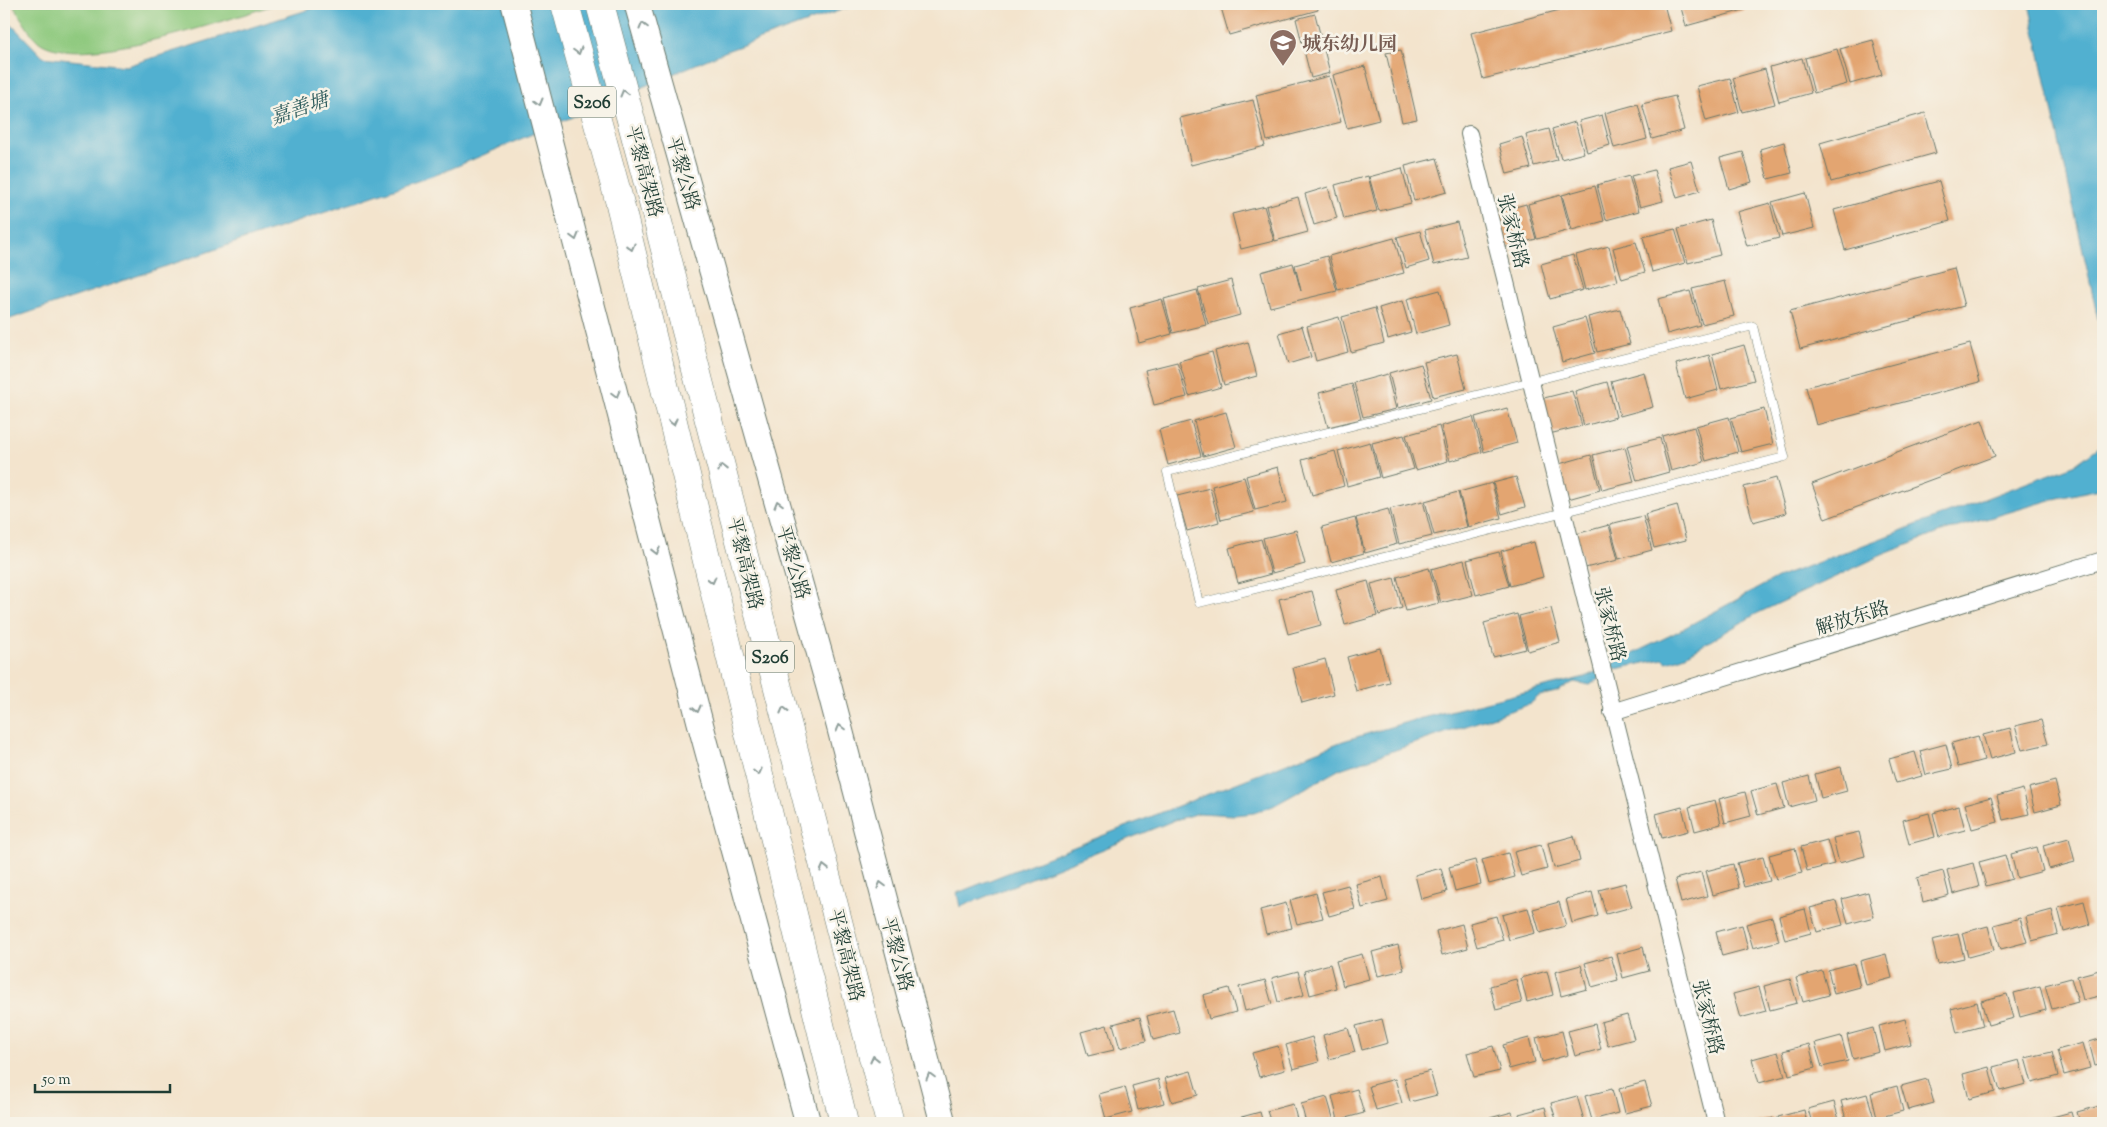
<svg xmlns="http://www.w3.org/2000/svg" width="2107" height="1127" viewBox="0 0 2107 1127" font-family="'Sorts Mill Goudy','Noto Serif SC',serif">
  <style>
    .green { fill: #8ec97e; stroke: #568359 }
    .water { fill: #51b0d0; stroke: #387682 }
    .building { fill: #e3a571 }
    .lines { fill: none; stroke-linecap: round; stroke-linejoin: round }
    .service-casing { stroke: #69776a; stroke-width: 9 }
    .minor-casing { stroke: #69776a; stroke-width: 18 }
    .primary-casing { stroke: #69776a; stroke-width: 27 }
    .trunk-casing { stroke: #69776a; stroke-width: 29 }
    .service { stroke: #fff; stroke-width: 8 }
    .minor { stroke: #fff; stroke-width: 16 }
    .primary { stroke: #fff; stroke-width: 25 }
    .trunk { stroke: #fff; stroke-width: 28 }
    .oneway { stroke: #8f9e9a }
    .labels { text-anchor: middle; stroke-width: 5; stroke-linejoin: round; paint-order: stroke }
    .shield { fill: #f7f3e8; stroke: #60746a; stroke-width: 1 }
    .shield-label { font-size: 18px; font-weight: bold; fill: #1f3d34 }
    .education-label { font-size: 19px; font-weight: bold; fill: #785e54; stroke: #f7f3e8; text-anchor: start }
    .street-label { font-size: 19px; fill: #1f3d34; stroke: #f7f3e8 }
    .water-label { font-size: 20px; font-style: italic; fill: #2c5a5b; stroke: #f7f3e8 }
  </style>
  <rect width="100%" height="100%" fill="#f7f3e8"/>
  <filter id="ink" filterUnits="userSpaceOnUse"><feTurbulence type="fractalNoise" baseFrequency=".02" numOctaves="2"/><feDisplacementMap in="SourceGraphic" scale="10" xChannelSelector="R" yChannelSelector="G"/><feConvolveMatrix kernelMatrix="1 2 1 2 8 2 1 2 1" color-interpolation-filters="sRGB"/></filter>
  <filter id="wash" filterUnits="userSpaceOnUse"><feTurbulence type="fractalNoise" baseFrequency=".0096" numOctaves="4" result="noise"/><feDisplacementMap in="SourceGraphic" scale="20" xChannelSelector="R" yChannelSelector="G"/><feGaussianBlur stdDeviation="1.12" result="paint"/><feColorMatrix in="noise" values="0 0 0 0 0 0 0 0 0 0 0 0 0 0 0 0 0 1.4 0 .05"/><feComposite in="paint" operator="in"/></filter>
  <g filter="url(#wash)">
    <rect width="100%" height="100%" fill="#f3e4cd"/>
    <path class="green" d="M12,4H277C232,18 75,73 38,41C29,33 19,14 12,4Z"/>
    <g class="water">
      <polygon points="327,4 858,4 729,50 441,173 4,321 4,17 43,57 126,66"/>
      <polygon points="2029,4 2103,4 2103,342"/>
      <polygon points="2103,444 2103,488 2054,499 1938,533 1882,555 1756,614 1683,657 1667,662 1663,659 1611,670 1590,685 1574,682 1556,692 1539,696 1530,704 1340,769 1273,806 1254,813 1234,815 1199,813 1175,820 960,907 957,893 1343,741 1414,720 1585,677 1673,634 1777,578 2076,464"/>
    </g>
    <g id="blocks">
      <g class="building">
        <polygon points="1220,4 1317,4 1318,10 1229,35"/>
        <polygon points="1583,4 1664,4 1671,31 1483,79 1471,33"/>
        <polygon points="1680,4 1765,4 1686,26"/>
        <polygon points="1315,14 1330,73 1311,78 1296,19"/>
        <polygon points="1873,40 1882,75 1850,84 1840,49"/>
        <polygon points="1837,49 1847,84 1814,93 1805,58"/>
        <polygon points="1401,50 1417,119 1402,122 1386,53"/>
        <polygon points="1802,58 1811,93 1779,102 1770,67"/>
        <polygon points="1365,66 1379,120 1347,128 1333,75"/>
        <polygon points="1765,69 1775,104 1742,112 1733,78"/>
        <polygon points="1329,76 1341,122 1267,141 1256,95"/>
        <polygon points="1730,78 1739,112 1706,121 1697,86"/>
        <polygon points="1675,96 1684,130 1652,139 1642,104"/>
        <polygon points="1253,100 1265,146 1191,165 1180,118"/>
        <polygon points="1638,104 1647,139 1614,148 1605,113"/>
        <polygon points="1925,113 1936,153 1831,182 1820,143"/>
        <polygon points="1602,115 1610,145 1587,152 1579,121"/>
        <polygon points="1575,122 1584,153 1561,159 1552,129"/>
        <polygon points="1549,129 1557,160 1534,166 1526,135"/>
        <polygon points="1522,137 1531,168 1507,174 1499,144"/>
        <polygon points="1784,142 1792,173 1768,179 1760,149"/>
        <polygon points="1743,152 1752,182 1729,189 1720,158"/>
        <polygon points="1437,158 1447,192 1414,201 1405,166"/>
        <polygon points="1691,161 1700,191 1677,198 1668,167"/>
        <polygon points="1402,168 1411,203 1379,211 1369,177"/>
        <polygon points="1654,170 1663,201 1640,207 1631,176"/>
        <polygon points="1368,176 1377,211 1344,219 1335,185"/>
        <polygon points="1629,176 1639,211 1606,220 1597,185"/>
        <polygon points="1939,181 1950,221 1845,250 1834,210"/>
        <polygon points="1595,186 1604,221 1572,230 1562,195"/>
        <polygon points="1328,187 1337,218 1314,225 1305,194"/>
        <polygon points="1805,193 1814,228 1782,236 1772,202"/>
        <polygon points="1561,195 1570,230 1537,239 1528,204"/>
        <polygon points="1298,197 1308,232 1275,241 1266,206"/>
        <polygon points="1770,203 1779,238 1747,246 1737,212"/>
        <polygon points="1526,204 1536,239 1503,248 1494,213"/>
        <polygon points="1264,206 1274,241 1241,249 1232,214"/>
        <polygon points="1711,220 1720,255 1688,263 1678,229"/>
        <polygon points="1457,222 1467,257 1434,265 1425,230"/>
        <polygon points="1675,229 1685,263 1652,272 1643,237"/>
        <polygon points="1420,231 1429,261 1406,268 1397,237"/>
        <polygon points="1394,238 1404,273 1338,290 1329,256"/>
        <polygon points="1636,242 1645,272 1622,279 1613,248"/>
        <polygon points="1609,246 1618,281 1585,290 1576,255"/>
        <polygon points="1573,255 1583,290 1550,299 1541,264"/>
        <polygon points="1327,256 1337,291 1270,307 1261,272 1293,263 1301,291 1295,265"/>
        <polygon points="1954,268 1964,306 1800,349 1790,311"/>
        <polygon points="1231,280 1240,315 1208,324 1198,289"/>
        <polygon points="1725,281 1734,316 1702,324 1692,289"/>
        <polygon points="1197,290 1206,325 1173,333 1164,299"/>
        <polygon points="1440,290 1449,325 1416,334 1407,299"/>
        <polygon points="1690,291 1700,325 1667,334 1658,299"/>
        <polygon points="1162,299 1172,334 1139,343 1130,308"/>
        <polygon points="1402,301 1411,332 1388,339 1379,308"/>
        <polygon points="1375,308 1384,343 1351,352 1342,317"/>
        <polygon points="1620,309 1630,344 1597,352 1588,317"/>
        <polygon points="1339,317 1348,352 1316,361 1307,326"/>
        <polygon points="1585,318 1595,353 1562,362 1553,327"/>
        <polygon points="1302,326 1311,357 1288,364 1279,333"/>
        <polygon points="1248,342 1257,376 1224,385 1215,351"/>
        <polygon points="1970,344 1980,382 1816,425 1806,387"/>
        <polygon points="1744,345 1754,380 1721,389 1712,354"/>
        <polygon points="1212,352 1221,387 1189,396 1179,361"/>
        <polygon points="1457,354 1466,389 1433,397 1424,362"/>
        <polygon points="1709,355 1718,390 1685,399 1676,364"/>
        <polygon points="1177,362 1187,397 1154,405 1145,370"/>
        <polygon points="1421,364 1431,399 1398,408 1389,373"/>
        <polygon points="1644,372 1653,407 1620,416 1611,381"/>
        <polygon points="1387,374 1396,409 1363,417 1354,383"/>
        <polygon points="1607,382 1616,417 1584,426 1575,391"/>
        <polygon points="1352,384 1361,419 1328,427 1319,393"/>
        <polygon points="1572,391 1582,426 1549,434 1540,399"/>
        <polygon points="1507,408 1517,443 1484,452 1475,417"/>
        <polygon points="1764,409 1773,444 1741,452 1731,418"/>
        <polygon points="1226,412 1236,447 1203,456 1194,421"/>
        <polygon points="1473,417 1482,452 1450,461 1441,426"/>
        <polygon points="1729,417 1738,452 1706,461 1696,426"/>
        <polygon points="1982,420 1995,456 1825,519 1812,484"/>
        <polygon points="1191,421 1201,456 1168,465 1159,430"/>
        <polygon points="1439,426 1448,461 1416,470 1406,435"/>
        <polygon points="1694,427 1704,462 1671,471 1662,436"/>
        <polygon points="1404,435 1414,469 1381,478 1372,443"/>
        <polygon points="1660,438 1669,472 1637,481 1627,446"/>
        <polygon points="1370,442 1379,477 1347,486 1338,451"/>
        <polygon points="1625,447 1634,482 1602,490 1593,455"/>
        <polygon points="1335,451 1344,486 1312,495 1302,460"/>
        <polygon points="1591,455 1600,490 1568,499 1559,464"/>
        <polygon points="1278,467 1287,502 1255,510 1246,476"/>
        <polygon points="1244,477 1254,512 1221,520 1212,486"/>
        <polygon points="1516,477 1525,507 1502,514 1493,483"/>
        <polygon points="1776,478 1786,513 1753,522 1744,487"/>
        <polygon points="1492,483 1501,518 1468,527 1459,492"/>
        <polygon points="1210,488 1219,522 1187,531 1177,496"/>
        <polygon points="1458,492 1467,527 1434,535 1425,501"/>
        <polygon points="1423,501 1432,536 1399,544 1390,509"/>
        <polygon points="1677,505 1686,540 1654,548 1645,514"/>
        <polygon points="1388,509 1397,544 1365,553 1356,518"/>
        <polygon points="1643,516 1652,550 1619,559 1610,524"/>
        <polygon points="1355,518 1364,553 1331,562 1322,527"/>
        <polygon points="1609,525 1618,560 1585,568 1576,534"/>
        <polygon points="1296,530 1305,564 1272,573 1263,538"/>
        <polygon points="1261,539 1271,574 1238,583 1229,548"/>
        <polygon points="1534,542 1543,577 1510,586 1501,551"/>
        <polygon points="1499,552 1509,586 1476,595 1467,560"/>
        <polygon points="1464,560 1473,595 1441,603 1431,569"/>
        <polygon points="1429,568 1439,603 1406,611 1397,577"/>
        <polygon points="1394,578 1402,608 1379,615 1371,584"/>
        <polygon points="1368,581 1377,616 1345,625 1336,590"/>
        <polygon points="1312,591 1321,625 1288,634 1279,599"/>
        <polygon points="1551,608 1560,642 1528,651 1519,616"/>
        <polygon points="1517,614 1526,649 1493,657 1484,623"/>
        <polygon points="1380,648 1389,682 1356,691 1347,657"/>
        <polygon points="1325,659 1334,694 1302,703 1293,668"/>
        <polygon points="2041,720 2048,744 2022,750 2015,726"/>
        <polygon points="2010,728 2016,752 1990,759 1983,735"/>
        <polygon points="1978,736 1984,760 1958,767 1952,743"/>
        <polygon points="1946,744 1952,769 1926,775 1920,751"/>
        <polygon points="1915,752 1922,776 1896,783 1889,759"/>
        <polygon points="1841,767 1847,791 1821,798 1815,774"/>
        <polygon points="1809,776 1815,800 1789,807 1783,783"/>
        <polygon points="2055,781 2061,805 2035,812 2029,788"/>
        <polygon points="1777,784 1784,808 1758,815 1751,791"/>
        <polygon points="2023,789 2029,814 2003,820 1997,796"/>
        <polygon points="1745,792 1751,816 1725,823 1719,799"/>
        <polygon points="1991,797 1998,822 1972,829 1965,804"/>
        <polygon points="1715,800 1721,824 1695,831 1689,807"/>
        <polygon points="1959,806 1965,830 1939,837 1933,813"/>
        <polygon points="1682,807 1688,831 1662,838 1656,814"/>
        <polygon points="1929,813 1935,837 1909,844 1903,820"/>
        <polygon points="1859,832 1865,856 1839,863 1833,838"/>
        <polygon points="1574,836 1580,861 1554,868 1548,843"/>
        <polygon points="2069,838 2075,862 2049,869 2043,845"/>
        <polygon points="1827,840 1834,864 1807,871 1801,847"/>
        <polygon points="1541,845 1547,869 1521,876 1514,852"/>
        <polygon points="2037,847 2043,871 2017,878 2011,854"/>
        <polygon points="1795,848 1802,873 1776,880 1769,855"/>
        <polygon points="1508,853 1515,877 1489,884 1482,860"/>
        <polygon points="2005,855 2012,879 1986,886 1979,862"/>
        <polygon points="1763,857 1770,881 1744,887 1737,863"/>
        <polygon points="1475,860 1481,884 1455,891 1449,867"/>
        <polygon points="1973,863 1979,887 1953,894 1947,870"/>
        <polygon points="1733,864 1739,888 1713,895 1706,871"/>
        <polygon points="1441,868 1447,892 1421,899 1415,875"/>
        <polygon points="1943,871 1949,895 1923,902 1917,878"/>
        <polygon points="1701,872 1707,896 1681,903 1675,879"/>
        <polygon points="1382,877 1388,901 1362,908 1356,884"/>
        <polygon points="1625,883 1632,907 1606,914 1599,890"/>
        <polygon points="1348,885 1355,909 1329,916 1322,892"/>
        <polygon points="1592,892 1598,916 1572,923 1566,899"/>
        <polygon points="1868,892 1874,917 1848,924 1842,899"/>
        <polygon points="1316,893 1323,918 1297,924 1290,900"/>
        <polygon points="1836,901 1843,925 1817,932 1810,908"/>
        <polygon points="2084,901 2090,925 2064,932 2058,908"/>
        <polygon points="1559,902 1566,926 1540,933 1533,909"/>
        <polygon points="1286,903 1292,928 1266,934 1260,910"/>
        <polygon points="1528,908 1535,933 1509,940 1502,915"/>
        <polygon points="1805,909 1811,933 1785,940 1779,916"/>
        <polygon points="2052,910 2058,934 2032,941 2026,917"/>
        <polygon points="1496,916 1503,940 1477,947 1470,923"/>
        <polygon points="1772,917 1779,941 1753,948 1746,924"/>
        <polygon points="2020,918 2027,942 2001,949 1994,925"/>
        <polygon points="1462,924 1468,948 1442,955 1436,931"/>
        <polygon points="1742,925 1748,949 1722,956 1716,932"/>
        <polygon points="1988,926 1994,950 1968,957 1962,933"/>
        <polygon points="1958,934 1964,958 1938,964 1932,940"/>
        <polygon points="1398,945 1404,970 1378,976 1372,952"/>
        <polygon points="1643,947 1649,971 1623,978 1617,954"/>
        <polygon points="1362,954 1369,979 1343,986 1336,961"/>
        <polygon points="1886,954 1892,978 1866,985 1860,961"/>
        <polygon points="1611,956 1618,980 1592,987 1585,963"/>
        <polygon points="1854,963 1860,987 1834,994 1828,970"/>
        <polygon points="1330,964 1336,988 1310,995 1304,971"/>
        <polygon points="1581,965 1587,989 1561,996 1555,972"/>
        <polygon points="2103,969 2103,995 2083,1000 2077,976"/>
        <polygon points="1298,971 1304,995 1278,1002 1272,978"/>
        <polygon points="1547,971 1553,995 1527,1002 1521,978"/>
        <polygon points="1822,971 1829,995 1803,1002 1796,978"/>
        <polygon points="2071,978 2078,1002 2052,1009 2045,985"/>
        <polygon points="1516,979 1522,1003 1496,1010 1490,986"/>
        <polygon points="1790,979 1797,1003 1770,1010 1764,986"/>
        <polygon points="1265,980 1272,1004 1245,1011 1239,987"/>
        <polygon points="2040,986 2046,1010 2020,1017 2014,993"/>
        <polygon points="1759,987 1766,1011 1740,1018 1733,994"/>
        <polygon points="1229,988 1236,1012 1209,1019 1203,995"/>
        <polygon points="2007,994 2014,1018 1988,1025 1981,1001"/>
        <polygon points="1977,1002 1983,1026 1957,1033 1951,1009"/>
        <polygon points="1173,1009 1180,1033 1153,1040 1147,1016"/>
        <polygon points="1627,1015 1634,1039 1608,1046 1601,1022"/>
        <polygon points="1140,1017 1146,1041 1120,1048 1113,1024"/>
        <polygon points="1382,1019 1388,1043 1362,1050 1356,1026"/>
        <polygon points="1905,1019 1911,1044 1885,1051 1879,1026"/>
        <polygon points="1595,1024 1601,1049 1575,1056 1568,1031"/>
        <polygon points="1107,1025 1114,1050 1088,1056 1081,1032"/>
        <polygon points="1348,1028 1355,1052 1329,1059 1323,1035"/>
        <polygon points="1873,1028 1879,1052 1853,1059 1847,1035"/>
        <polygon points="1562,1031 1568,1055 1542,1062 1536,1038"/>
        <polygon points="1841,1036 1848,1061 1822,1067 1815,1043"/>
        <polygon points="1312,1037 1319,1062 1293,1069 1286,1045"/>
        <polygon points="1529,1038 1535,1062 1509,1069 1503,1045"/>
        <polygon points="2103,1038 2103,1064 2095,1066 2089,1042"/>
        <polygon points="2083,1043 2090,1068 2064,1075 2057,1050"/>
        <polygon points="1809,1044 1815,1068 1789,1075 1783,1051"/>
        <polygon points="1278,1046 1285,1070 1259,1077 1252,1053"/>
        <polygon points="1493,1046 1500,1071 1474,1077 1467,1053"/>
        <polygon points="1778,1052 1785,1076 1759,1083 1752,1059"/>
        <polygon points="2052,1052 2058,1076 2032,1083 2025,1058"/>
        <polygon points="2019,1060 2026,1084 2000,1091 1993,1067"/>
        <polygon points="1989,1067 1995,1092 1969,1099 1963,1074"/>
        <polygon points="1191,1071 1198,1095 1172,1102 1165,1078"/>
        <polygon points="1430,1071 1437,1095 1410,1102 1404,1078"/>
        <polygon points="1158,1079 1164,1103 1138,1110 1132,1086"/>
        <polygon points="1395,1079 1402,1103 1376,1110 1369,1086"/>
        <polygon points="1927,1079 1934,1103 1908,1110 1901,1086"/>
        <polygon points="1645,1082 1652,1106 1625,1113 1619,1089"/>
        <polygon points="1897,1086 1903,1111 1877,1118 1871,1093"/>
        <polygon points="1125,1087 1132,1112 1106,1119 1099,1094"/>
        <polygon points="1357,1089 1364,1113 1338,1120 1332,1096"/>
        <polygon points="1612,1089 1618,1113 1592,1120 1585,1096"/>
        <polygon points="1867,1094 1874,1118 1847,1123 1841,1101"/>
        <polygon points="1577,1096 1584,1120 1570,1123 1557,1123 1551,1103"/>
        <polygon points="1327,1097 1334,1121 1325,1123 1306,1123 1301,1104"/>
        <polygon points="1834,1102 1840,1123 1812,1123 1808,1109"/>
        <polygon points="1293,1104 1298,1123 1271,1123 1267,1111"/>
        <polygon points="2103,1105 2103,1123 2080,1123 2077,1112"/>
        <polygon points="1545,1107 1549,1123 1521,1123 1519,1114"/>
        <polygon points="1804,1110 1807,1123 1779,1123 1778,1117"/>
        <polygon points="1260,1112 1263,1123 1235,1123 1234,1119"/>
        <polygon points="1512,1112 1515,1123 1487,1123 1486,1119"/>
        <polygon points="2071,1112 2074,1123 2046,1123 2045,1119"/>
        <polygon points="1773,1118 1774,1123 1754,1123"/>
      </g>
    </g>
  </g>
  <g filter="url(#ink)">
    <use href="#blocks" fill-opacity="0" stroke="#69776a" stroke-width="1"/>
    <g class="lines">
      <defs>
        <polygon id="service" points="1753,326 1785,457 1199,603 1167,472"/>
        <g id="minor">
          <polyline points="1469,134 1716,1123"/>
          <polyline points="1612,712 2103,560"/>
        </g>
        <g id="primary">
          <polyline points="514,4 702,730 808,1123"/>
          <polyline points="637,4 829,687 943,1123"/>
        </g>
        <g id="trunk">
          <polyline points="565,4 619,200 844,1123"/>
          <polyline points="600,4 650,191 890,1123"/>
        </g>
      </defs>
      <use href="#service" class="service-casing"/>
      <use href="#minor" class="minor-casing"/>
      <use href="#primary" class="primary-casing"/>
      <use href="#trunk" class="trunk-casing"/>
      <use href="#service" class="service"/>
      <use href="#minor" class="minor"/>
      <use href="#primary" class="primary"/>
      <use href="#trunk" class="trunk"/>
    </g>
    <defs><path id="oneway-chevron" d="M-2-3.5L2.5 0L-2 3.5" fill="none" stroke-width="1.6" stroke-linecap="round" stroke-linejoin="round" transform="scale(1.25)"/></defs>
    <g class="oneway">
      <use href="#oneway-chevron" transform="translate(643 26) rotate(-105)"/>
      <use href="#oneway-chevron" transform="translate(578 51) rotate(74)"/>
      <use href="#oneway-chevron" transform="translate(624 93) rotate(-105)"/>
      <use href="#oneway-chevron" transform="translate(539 102) rotate(75)"/>
      <use href="#oneway-chevron" transform="translate(575 237) rotate(75)"/>
      <use href="#oneway-chevron" transform="translate(631 247) rotate(76)"/>
      <use href="#oneway-chevron" transform="translate(616 394) rotate(75)"/>
      <use href="#oneway-chevron" transform="translate(673 422) rotate(76)"/>
      <use href="#oneway-chevron" transform="translate(722 468) rotate(-104)"/>
      <use href="#oneway-chevron" transform="translate(778 504) rotate(-106)"/>
      <use href="#oneway-chevron" transform="translate(656 551) rotate(76)"/>
      <use href="#oneway-chevron" transform="translate(712 580) rotate(76)"/>
      <use href="#oneway-chevron" transform="translate(697 709) rotate(76)"/>
      <use href="#oneway-chevron" transform="translate(784 710) rotate(-104)"/>
      <use href="#oneway-chevron" transform="translate(840 728) rotate(-105)"/>
      <use href="#oneway-chevron" transform="translate(758 772) rotate(76)"/>
      <use href="#oneway-chevron" transform="translate(824 868) rotate(-104)"/>
      <use href="#oneway-chevron" transform="translate(881 885) rotate(-105)"/>
      <use href="#oneway-chevron" transform="translate(874 1059) rotate(-104)"/>
      <use href="#oneway-chevron" transform="translate(930 1076) rotate(-105)"/>
    </g>
  </g>
  <defs>
    <symbol id="school-pin" viewBox="-11 -11 22 30"><path d="M0 17L-7.5 6A9.5 9.5 0 1 1 7.5 6Z" fill="#8d6e63" stroke="#f7f3e8"/><path d="M0-5L7-2L0 1L-7-2ZM-4 1L0 2.5L4 1V4Q0 6-4 4Z" fill="#fff"/></symbol>
  </defs>
  <g fill-rule="evenodd">
    <use href="#school-pin" x="1267" y="27" width="32" height="43"/>
  </g>
  <g class="labels">
    <g class="shield">
      <rect x="568" y="86.5" width="48" height="31" rx="4"/>
      <rect x="746" y="641.5" width="48" height="31" rx="4"/>
    </g>
    <g class="shield-label">
      <text x="592" y="108">S206</text>
      <text x="770" y="663">S206</text>
    </g>
    <g class="education-label">
      <text x="1302" y="50">城东幼儿园</text>
    </g>
    <g class="street-label">
      <text transform="translate(645 171) rotate(75)" y="7">平黎高架路</text>
      <text transform="translate(684 173) rotate(74)" y="7">平黎公路</text>
      <text transform="translate(1514 231) rotate(76)" y="7">张家桥路</text>
      <text transform="translate(794 562) rotate(74)" y="7">平黎公路</text>
      <text transform="translate(746 563) rotate(76)" y="7">平黎高架路</text>
      <text transform="translate(1852 617) rotate(-17)" y="7">解放东路</text>
      <text transform="translate(1611 624) rotate(76)" y="7">张家桥路</text>
      <text transform="translate(898 954) rotate(75)" y="7">平黎公路</text>
      <text transform="translate(847 955) rotate(76)" y="7">平黎高架路</text>
      <text transform="translate(1709 1017) rotate(76)" y="7">张家桥路</text>
    </g>
    <g class="water-label">
      <text transform="translate(299 108) rotate(-19)" y="7">嘉善塘</text>
    </g>
  </g>
  <rect width="2107" height="1127" fill="none" stroke="#f7f3e8" stroke-width="20"/>
  <path d="M35 1084v8h135v-8" fill="none" stroke="#1f3d34" stroke-width="2.5"/>
  <text x="42" y="1084" font-size="15" fill="#1f3d34" stroke="#f7f3e8" stroke-width="4" paint-order="stroke">50 m</text>
</svg>
